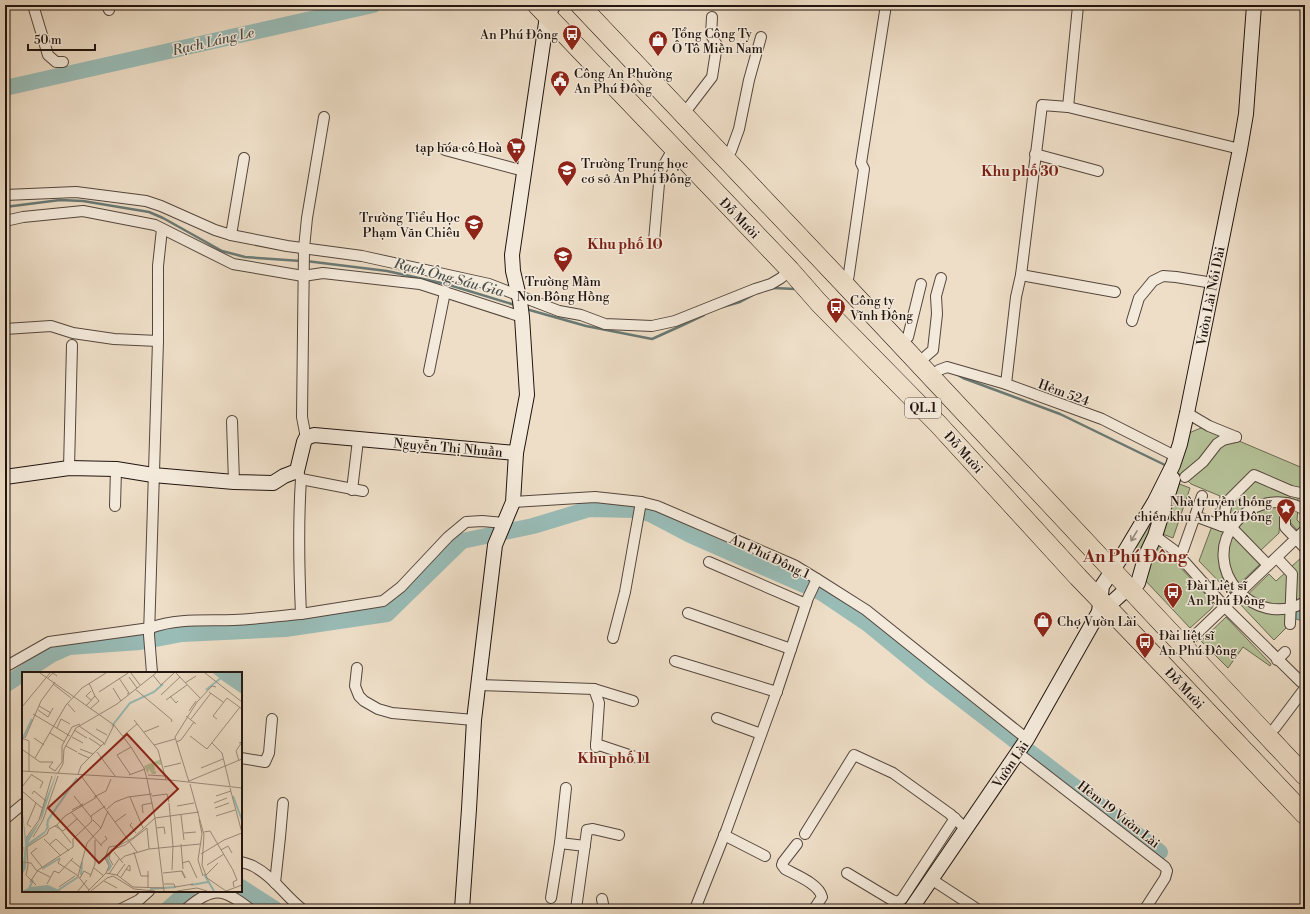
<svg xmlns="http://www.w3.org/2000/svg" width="1310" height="914" viewBox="0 0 1310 914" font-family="'Libre Bodoni',serif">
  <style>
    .green { fill: #b5c298; stroke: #6a6b54 }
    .water { fill: #99bcb7; stroke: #697974 }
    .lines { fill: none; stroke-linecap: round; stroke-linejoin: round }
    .stream { stroke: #697974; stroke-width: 2.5 }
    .river { stroke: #99bcb7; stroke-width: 16 }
    .street-casing { stroke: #54463d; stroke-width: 12 }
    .secondary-casing { stroke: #20140f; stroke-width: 16 }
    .highway-casing { stroke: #20140f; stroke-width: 20 }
    .street { stroke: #f4eadb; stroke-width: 10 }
    .secondary { stroke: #f4eadb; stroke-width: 14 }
    .highway { stroke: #eedec7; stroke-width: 19 }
    .oneway { stroke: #958a7f }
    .labels { text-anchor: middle; stroke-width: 3; stroke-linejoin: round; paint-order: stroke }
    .shield { fill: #f4eadb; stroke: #60544c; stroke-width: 1 }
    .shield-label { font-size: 12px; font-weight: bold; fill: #20140f }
    .poi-label { font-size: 13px; fill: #20140f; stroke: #f4eadb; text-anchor: start }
    .street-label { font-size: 13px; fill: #20140f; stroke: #f4eadb }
    .water-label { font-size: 14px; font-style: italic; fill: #4a4f4a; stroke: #f4eadb }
    .neighbourhood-label { font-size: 14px; font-weight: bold; fill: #7a1f14; stroke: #f4eadb }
    .district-label { font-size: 17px; font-weight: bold; fill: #7a1f14; stroke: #f4eadb }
    .inset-river { fill: none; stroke: #99bcb7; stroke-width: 2 }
    .inset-road { fill: none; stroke: #9c8d7d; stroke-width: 1 }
    .view { fill: #8f2418; fill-opacity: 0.15; stroke: #8f2418; stroke-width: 2 }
    .inset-edge { fill: none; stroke: #20140f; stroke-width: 2 }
  </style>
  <rect width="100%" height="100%" fill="#eedec7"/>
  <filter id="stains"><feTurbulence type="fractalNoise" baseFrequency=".005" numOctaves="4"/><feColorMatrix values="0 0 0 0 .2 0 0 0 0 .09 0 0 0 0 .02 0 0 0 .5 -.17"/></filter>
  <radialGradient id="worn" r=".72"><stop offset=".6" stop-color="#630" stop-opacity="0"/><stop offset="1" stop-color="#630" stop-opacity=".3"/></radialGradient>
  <g class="green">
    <polygon points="1201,428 1225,434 1184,475 1178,474 1176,472 1184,435"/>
    <polygon points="1239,441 1305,469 1305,494 1298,493 1298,501 1291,501 1291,498 1285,498 1285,503 1281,504 1279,533 1260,551 1214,520 1220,496 1191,484 1187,480 1217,445"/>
    <polygon points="1177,483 1190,488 1173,538 1160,533"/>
    <polygon points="1165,491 1140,564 1125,558"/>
    <polygon points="1290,507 1298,507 1297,520 1302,525 1297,530 1290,522"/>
    <polygon points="1212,526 1230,532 1260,564 1230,593 1199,561"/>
    <polygon points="1157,545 1160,546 1212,601 1213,606 1211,609 1190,628 1143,578"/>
    <polygon points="1302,557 1305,557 1305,602 1296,606 1291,567"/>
    <polygon points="1285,573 1288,576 1286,628 1274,640 1239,603 1269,574 1276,581"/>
    <polygon points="1226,617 1271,664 1270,666 1243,647 1228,668 1201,641"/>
  </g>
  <polygon class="water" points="1305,602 1305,619 1303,621 1296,619 1296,606"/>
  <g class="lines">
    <g class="stream">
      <polyline points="5,207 60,200 83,201 149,212 163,218 222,251 245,257 301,261"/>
      <polyline points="306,261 387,271 446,284 515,305"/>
      <polyline points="773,288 796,289"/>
      <polyline points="719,308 740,302 755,294"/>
      <polyline points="526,309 586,326 652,339 683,325 704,315"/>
      <polyline points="956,374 963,378 1060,414 1167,466"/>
    </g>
    <g class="river">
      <polyline points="5,88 373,5"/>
      <polyline points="5,685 51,655 69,647 140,642 182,634 285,629 387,614 462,541 533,526 589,509 636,510 650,514 690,535 822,593 868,624 935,679 1160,852"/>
      <polyline points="241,887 275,909"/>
      <polyline points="168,909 188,891"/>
    </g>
    <defs>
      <g id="street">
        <polyline points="33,5 48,55 56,62 63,62"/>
        <polyline points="107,5 109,10"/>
        <polyline points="689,107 712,77 717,45 711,35 712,17"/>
        <polyline points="1068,107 1078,6"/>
        <polyline points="445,150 524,171"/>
        <polyline points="731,151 739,129 749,80 761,37"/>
        <polyline points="1035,154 1098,171"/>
        <polyline points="5,195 76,192 146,201 161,206 215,230 231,235 287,246 362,256 489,284 559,311 581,315 605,324 652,326 675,321 755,289 771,284 781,278 793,268"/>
        <polyline points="5,221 23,217 83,211 155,225 233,264 303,276 323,273 420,284 522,317"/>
        <polyline points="231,235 244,158"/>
        <polyline points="654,241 660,172 673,149"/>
        <polyline points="1021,275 1115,292"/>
        <polyline points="847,287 864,169 861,163 886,5"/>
        <polyline points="1132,321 1139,298 1153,281 1163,276 1176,277 1213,283"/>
        <polyline points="5,329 51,326 73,333 114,339 158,341"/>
        <polyline points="908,337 921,284"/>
        <polyline points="926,356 933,350 937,314 936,296 941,278"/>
        <polyline points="939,370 947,367 1006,384 1102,419 1175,456"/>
        <polyline points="429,371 445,292"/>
        <polyline points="1006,384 1016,297 1021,275 1042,105 1068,107 1240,149"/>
        <polyline points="1187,413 1209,426 1236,437"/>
        <polyline points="232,421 234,482"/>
        <polyline points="306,438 302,417 304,248 307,218 324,117"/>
        <polyline points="69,468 72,345"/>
        <polyline points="299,475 301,479 363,491"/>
        <polyline points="1185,477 1203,462 1217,444 1223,440 1236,437"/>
        <polyline points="352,490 358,440"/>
        <polyline points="513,502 595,497 641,502 657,506 794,565 817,579 866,610 1027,739"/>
        <polyline points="1285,503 1285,527 1305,548"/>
        <polyline points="115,506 116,469"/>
        <path d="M1305,510C1292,502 1276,500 1261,505C1251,508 1243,514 1236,522C1198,567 1254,631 1305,602"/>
        <polyline points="1195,516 1222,526 1232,528 1268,565"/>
        <polyline points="1222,526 1227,502 1254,475 1291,491 1305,494"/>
        <polyline points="1155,536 1174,550 1225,607 1301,682"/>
        <polyline points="1178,556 1183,550 1202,496"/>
        <polyline points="1277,558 1292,574 1290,624"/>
        <polyline points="709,562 806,604"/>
        <polyline points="688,613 791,649"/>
        <polyline points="301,614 383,601 401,587 448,537 466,522 482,521 504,523"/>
        <polyline points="613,638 625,592 641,502"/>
        <polyline points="1191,639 1305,530"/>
        <polyline points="1277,660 1285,652"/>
        <polyline points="675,661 777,692"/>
        <path d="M5,667L49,642L150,628C178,618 205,621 234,620C257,619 279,616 301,614C299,569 298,524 301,479"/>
        <polyline points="357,668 355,686 359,696 364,701 378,709 392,713 474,720"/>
        <polyline points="152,673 149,635 158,341 158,266 162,229"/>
        <polyline points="478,685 594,689 633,701"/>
        <polyline points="594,689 599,703 596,747"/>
        <polyline points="717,718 761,734"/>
        <polyline points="1275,728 1305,688"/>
        <polyline points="596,744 638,758"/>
        <polyline points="1018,753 1165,867 1167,871 1165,878 1145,909"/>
        <polyline points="241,758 265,762 269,753 272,719"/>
        <polyline points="566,788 560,843 585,846"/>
        <polyline points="5,819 23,804"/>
        <polyline points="805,834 854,755 893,773 950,814 966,829"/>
        <polyline points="724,835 765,856"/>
        <path d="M797,844L783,862L782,865L785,869C796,875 819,884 822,897L814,909"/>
        <path d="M241,862C245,863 249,864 253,866C273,876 285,896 302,909"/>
        <polyline points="847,873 892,900 897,902 902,899 955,818"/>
        <polyline points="931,879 977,909"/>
        <polyline points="275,883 280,837 283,803"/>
        <polyline points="551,898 560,843"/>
        <polyline points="602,899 604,909"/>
        <polyline points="121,909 139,900 149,891"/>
        <path d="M186,909C213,886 223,888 250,909"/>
        <polyline points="576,909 587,830 593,829 619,835"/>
        <polyline points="695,909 726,831 778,688 808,598 817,579"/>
      </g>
      <g id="secondary">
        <polyline points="5,477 69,468 116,469 153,475 234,482 273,483 284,476 297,471 304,442 306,438 314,435 516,453"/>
        <path d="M1099,612C1115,603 1121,590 1138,583L1146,555L1155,536L1173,479"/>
        <polyline points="462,909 469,809 474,720 495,545 513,502 516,453 527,395 522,317 520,301 513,271 512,255 547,16 553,6"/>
        <polyline points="911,909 1027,739 1099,612 1102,586 1124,553 1155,501 1173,465 1180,444 1187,413 1240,149 1246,114 1254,5"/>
      </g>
      <g id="highway">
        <polyline points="537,5 790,270 819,303 938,424 1078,577 1164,666 1305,815"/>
        <polyline points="580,5 847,287 1305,776"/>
      </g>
    </defs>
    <use href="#street" class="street-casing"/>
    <use href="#secondary" class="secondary-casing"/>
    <use href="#highway" class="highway-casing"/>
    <use href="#street" class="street"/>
    <use href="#secondary" class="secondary"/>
    <use href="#highway" class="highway"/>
  </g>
  <defs><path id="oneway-shaft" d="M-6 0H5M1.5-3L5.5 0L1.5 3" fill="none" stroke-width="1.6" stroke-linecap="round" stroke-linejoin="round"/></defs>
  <use class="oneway" href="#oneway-shaft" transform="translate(1134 536) rotate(121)"/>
  <defs>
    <symbol id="bus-pin" viewBox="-11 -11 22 30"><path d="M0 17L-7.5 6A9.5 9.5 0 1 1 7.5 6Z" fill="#8f2418" stroke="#f4eadb"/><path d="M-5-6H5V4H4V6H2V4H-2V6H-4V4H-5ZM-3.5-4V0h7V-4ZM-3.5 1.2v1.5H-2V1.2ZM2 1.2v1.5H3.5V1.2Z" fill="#fff"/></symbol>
    <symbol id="shop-pin" viewBox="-11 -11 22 30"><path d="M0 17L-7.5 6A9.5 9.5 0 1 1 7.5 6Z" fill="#8f2418" stroke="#f4eadb"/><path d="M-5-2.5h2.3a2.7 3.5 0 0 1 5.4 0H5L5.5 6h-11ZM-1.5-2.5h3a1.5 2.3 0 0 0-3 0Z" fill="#fff"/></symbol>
    <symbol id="civic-pin" viewBox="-11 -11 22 30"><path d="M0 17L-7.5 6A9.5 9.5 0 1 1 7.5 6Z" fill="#8f2418" stroke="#f4eadb"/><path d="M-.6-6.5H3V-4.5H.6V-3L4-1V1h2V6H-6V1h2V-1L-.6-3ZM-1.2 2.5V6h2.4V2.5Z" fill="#fff"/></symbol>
    <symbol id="supermarket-pin" viewBox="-11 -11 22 30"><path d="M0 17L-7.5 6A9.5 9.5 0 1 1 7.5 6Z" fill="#8f2418" stroke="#f4eadb"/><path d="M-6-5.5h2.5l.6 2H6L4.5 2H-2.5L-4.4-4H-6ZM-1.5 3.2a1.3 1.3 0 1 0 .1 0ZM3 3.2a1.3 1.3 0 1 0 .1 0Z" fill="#fff"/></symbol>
    <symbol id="school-pin" viewBox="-11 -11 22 30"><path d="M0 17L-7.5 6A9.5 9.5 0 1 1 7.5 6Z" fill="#8f2418" stroke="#f4eadb"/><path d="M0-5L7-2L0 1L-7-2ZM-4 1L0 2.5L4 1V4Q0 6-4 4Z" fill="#fff"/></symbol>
    <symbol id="sight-pin" viewBox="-11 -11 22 30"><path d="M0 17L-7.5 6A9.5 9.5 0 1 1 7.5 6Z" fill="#8f2418" stroke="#f4eadb"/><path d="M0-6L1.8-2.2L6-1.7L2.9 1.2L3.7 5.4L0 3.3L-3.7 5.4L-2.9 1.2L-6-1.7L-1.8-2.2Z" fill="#fff"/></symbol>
  </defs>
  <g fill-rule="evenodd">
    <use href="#bus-pin" x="561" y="23" width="22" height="30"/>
    <use href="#shop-pin" x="647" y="29" width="22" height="30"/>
    <use href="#civic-pin" x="549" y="69" width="22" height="30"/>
    <use href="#supermarket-pin" x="505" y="136" width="22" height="30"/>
    <use href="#school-pin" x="556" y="159" width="22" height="30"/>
    <use href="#school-pin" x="463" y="213" width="22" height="30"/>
    <use href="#school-pin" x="552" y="245" width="22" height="30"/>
    <use href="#bus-pin" x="825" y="296" width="22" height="30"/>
    <use href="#sight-pin" x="1275" y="497" width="22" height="30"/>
    <use href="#bus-pin" x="1162" y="581" width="22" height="30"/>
    <use href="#shop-pin" x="1032" y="610" width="22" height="30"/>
    <use href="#bus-pin" x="1134" y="631" width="22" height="30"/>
  </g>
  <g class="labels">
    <rect class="shield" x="905" y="398" width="36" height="20" rx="3"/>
    <g class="shield-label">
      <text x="923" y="412">QL.1</text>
    </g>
    <g class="poi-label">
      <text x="672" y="38">Tổng Công Ty<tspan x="672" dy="15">Ô Tô Miền Nam</tspan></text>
      <text x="558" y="39" text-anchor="end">An Phú Đông</text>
      <text x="574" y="78">Công An Phường<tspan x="574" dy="15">An Phú Đông</tspan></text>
      <text x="502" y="152" text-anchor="end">tạp hóa cô Hoà</text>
      <text x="581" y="168">Trường Trung học<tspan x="581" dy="15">cơ sở An Phú Đông</tspan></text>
      <text x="460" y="222" text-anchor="end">Trường Tiểu Học<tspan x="460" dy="15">Phạm Văn Chiêu</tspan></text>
      <text x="563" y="286" text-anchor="middle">Trường Mầm<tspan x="563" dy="15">Non Bông Hồng</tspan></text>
      <text x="850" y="305">Công ty<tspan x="850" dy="15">Vĩnh Đông</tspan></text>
      <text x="1272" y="506" text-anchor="end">Nhà truyền thống<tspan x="1272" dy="15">chiến khu An Phú Đông</tspan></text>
      <text x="1187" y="590">Đài Liệt sĩ<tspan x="1187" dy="15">An Phú Đông</tspan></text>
      <text x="1057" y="626">Chợ Vườn Lài</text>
      <text x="1159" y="640">Đài liệt sĩ<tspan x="1159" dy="15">An Phú Đông</tspan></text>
    </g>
    <g class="street-label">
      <text transform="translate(740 218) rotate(46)" y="5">Đỗ Mười</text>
      <text transform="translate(1210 296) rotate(-79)" y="5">Vườn Lài Nối Dài</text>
      <text transform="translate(1064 392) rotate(20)" y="5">Hẻm 524</text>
      <text transform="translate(448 447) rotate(5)" y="5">Nguyễn Thị Nhuần</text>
      <text transform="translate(964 452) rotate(48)" y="5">Đỗ Mười</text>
      <text transform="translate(770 556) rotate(25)" y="5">An Phú Đông 1</text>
      <text transform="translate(1185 688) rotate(47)" y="5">Đỗ Mười</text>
      <text transform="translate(1010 764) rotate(-56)" y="5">Vườn Lài</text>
      <text transform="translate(1119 814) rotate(38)" y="5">Hẻm 19 Vườn Lài</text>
    </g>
    <g class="water-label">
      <text transform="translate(213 41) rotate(-13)" y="5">Rạch Láng Le</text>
      <text transform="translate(449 277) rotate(15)" y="5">Rạch Ông Sáu Gia</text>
    </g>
    <g class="neighbourhood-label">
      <text x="1020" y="176">Khu phố 30</text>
      <text x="625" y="249">Khu phố 10</text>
      <text x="614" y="763">Khu phố 11</text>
    </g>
    <g class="district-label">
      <text x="1135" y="562">An Phú Đông</text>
    </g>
  </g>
  <g transform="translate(22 672)">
    <rect width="220" height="220" fill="#eedec7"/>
    <path d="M139,87V93L132,92L133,98H130L134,99V102H130L127,97L126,102L122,94Z" fill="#b5c298"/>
    <path d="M191,1H220V22L201,9ZM36,97L20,146L6,171L23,159L26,152L27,155L23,161L5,175L4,196L0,203L3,172L0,134L4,167L18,149L20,137ZM26,213L39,219H0L9,215Z" fill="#99bcb7"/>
    <path class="inset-river" d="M184,18L205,1M90,54L108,31L132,20L141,12M0,68L10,47M211,124L220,148M25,154L26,148L55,106M20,197L38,186M86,199L89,194L85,187L87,182M182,202L192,219M59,203L60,190M169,213L186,210M128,217L154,215M6,219L11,208M35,219L56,205"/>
    <path class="inset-road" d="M18,1L92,53L109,75L122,96L125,107M109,1L118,13M154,1L178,26M183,1L220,30M131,3L139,13L152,1M107,5L115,16M26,6L31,1L35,4M97,6L107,21L105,22M163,11L174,4M31,12L49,26M91,16L99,29M113,17L150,48L149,50M69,19L64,24L69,28M77,20L106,1M187,20L201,30M139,23L158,5M148,24L154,31L156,29M144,28L165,13M45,31L53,40M17,34L29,41M64,34L73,24L67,11M0,35L28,1M68,37L77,29L73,24M16,38L26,45L31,36M167,39L174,29M11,42L48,64M164,44L174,52M169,47L189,21M195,47L191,44L205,26L220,37M112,48L136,78L144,108M35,56L39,47L48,52M74,57L85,63M52,58L65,66M122,60L137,54M28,61L43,70M101,64L115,52M168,64L185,77L218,35M50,65L61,71M0,66L7,69V99M3,66L19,29L33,10M12,66L22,73M67,66L79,74M154,70L159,68L172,50M190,71L200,81L208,114M217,71L220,70L214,79L217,89M82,73L92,53M132,73L153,67M44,74L55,80M58,77L71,82M1,78L18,90H31L27,95L33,99L40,90V74L50,55L58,52M75,80L93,104M56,81L67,86M13,86L44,33L60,16L84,1M142,95L159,91M179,96L201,87M0,99L148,108L220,116M36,101L41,92L42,77L54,56L95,32L134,1M56,102L59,94L82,71L57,54M108,102L95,83L109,75M10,103L21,110L18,116M107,103L123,97M126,103L143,104M60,105L115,180M125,107L133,146L142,219M167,109L220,87M167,110L153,65L175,30L190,14L194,15M168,112L182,163L180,193L185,206L204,219M0,115L10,102M208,116L220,161M0,119L20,136M10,122L12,119L24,129M52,124L69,145M130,124L145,122L147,130M194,124L209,119M72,125L84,119L89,107M108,125L121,156M147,131L151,174L150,198M192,131L205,126M155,134L172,131M193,136L207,131M85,137L93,130L106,125L130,122M50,138L61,132M49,140L80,174M121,141L120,133L130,131M159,143L162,168M194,144L213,138M177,147L180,162L176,188L181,204M93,150L104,142M110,151L108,153L114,161M35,153L49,171M33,154L41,159L55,147M9,155L5,152L14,131M79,156L86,139M134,156L142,155L143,162M182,160L188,159L211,198L215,208L211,210L212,215M162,161L174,160M11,165L21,148L36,104M4,166L17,148L30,104M22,167L39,184M159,172L161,197M27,173L34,167L47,179M78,173L85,167L83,164M15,176L9,181L20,195M199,178L206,174L210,181M92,180L101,191M112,180L119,204H127M179,182L202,168L220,161M38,187L36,191L55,203L67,218M49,188L59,196M98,188L103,184L127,177L178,172M0,190L9,191L14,198L28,205M0,190L1,175M160,191L167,189L175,206M91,193L87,186L89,178L103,173L125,156L127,177M185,193L202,182M72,196L82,204M126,199V215M160,199L163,205V206L160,200ZM84,201L87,194L83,186L87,175L98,173L111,166L133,146L177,140M141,201L160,199M87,202L97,187M95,203L103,192M184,203L196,191M56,204L65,171L79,156L71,148M68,205L73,192V168M99,205L107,193L108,194V199L104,197M58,206L62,199L69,203M82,209L95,216M8,210L16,198L51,175V167L70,149L69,144L83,134M25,212L32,199L37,201L51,186M142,212H152L153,215L171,212M14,213L4,203L6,194L5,175L25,162L27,157L35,153L43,144L75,125M37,215L53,204M56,219L65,208M66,219L84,201L95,203L111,215L142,216M69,219L85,206L91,204L112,217L133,219M155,219L175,216L185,219M204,219L220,213"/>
    <path class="view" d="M105,62L156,117L77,191L26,136Z"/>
    <rect width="220" height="220" class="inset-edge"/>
  </g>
  <rect width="1310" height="914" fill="none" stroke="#eedec7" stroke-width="20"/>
  <rect x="6" y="6" width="1298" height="902" fill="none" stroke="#20140f" stroke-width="2"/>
  <rect x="10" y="10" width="1290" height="894" fill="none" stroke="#20140f"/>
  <path d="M28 44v6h67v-6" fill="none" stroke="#20140f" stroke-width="2"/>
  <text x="34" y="44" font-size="12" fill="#20140f" stroke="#f4eadb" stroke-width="3" paint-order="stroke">50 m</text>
  <rect width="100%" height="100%" filter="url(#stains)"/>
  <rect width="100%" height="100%" fill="url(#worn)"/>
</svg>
